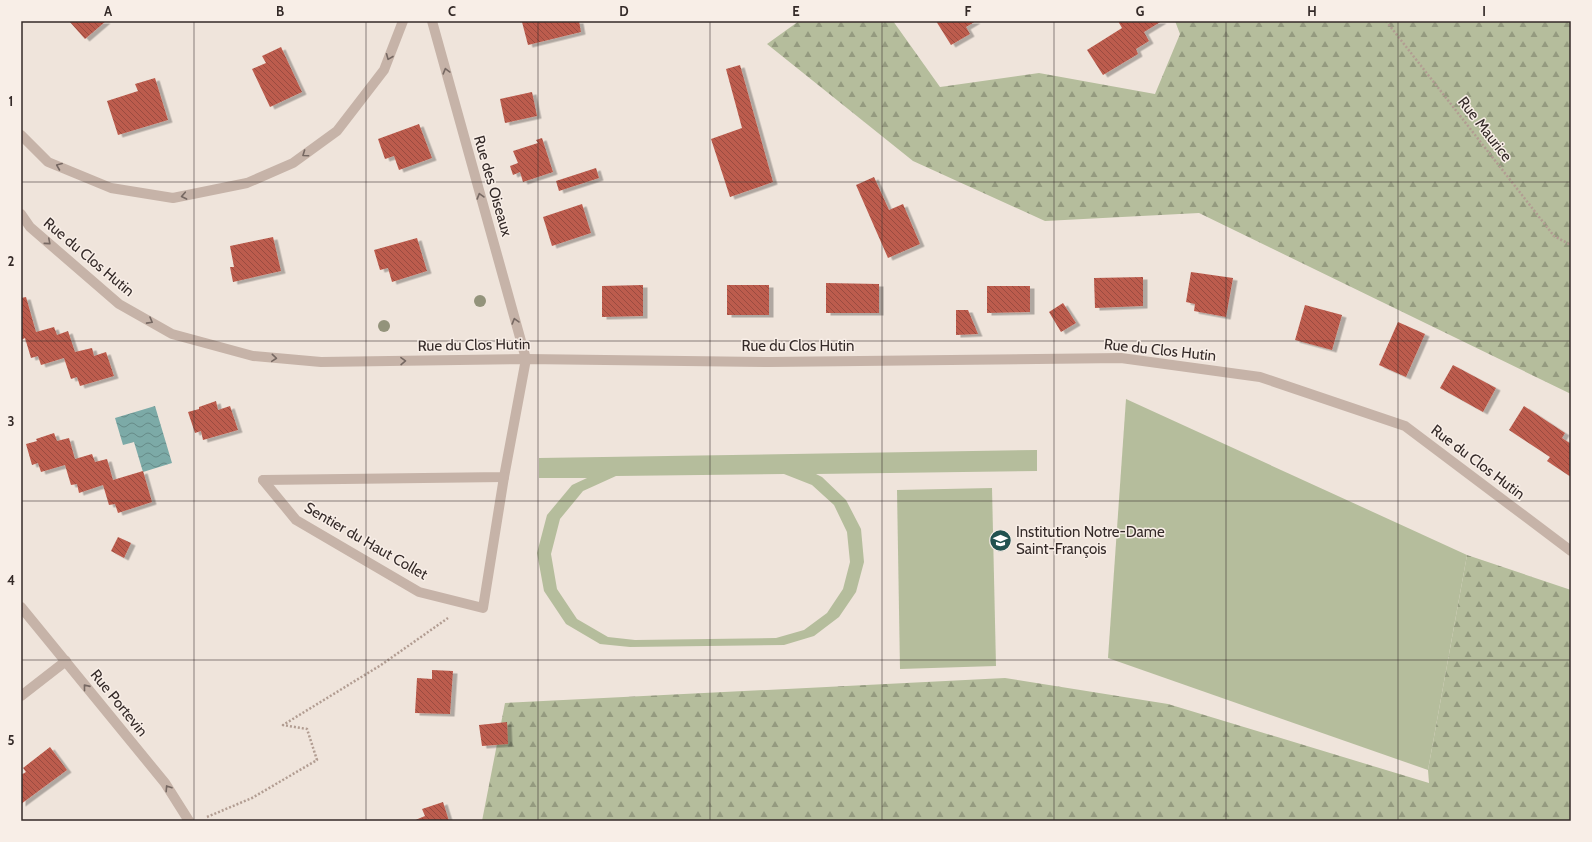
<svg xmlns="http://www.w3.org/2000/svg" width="1592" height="842" viewBox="0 0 1592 842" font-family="Cabin,sans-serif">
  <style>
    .grass { fill: #b5bd9c; fill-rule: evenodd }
    .forest { fill: url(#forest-firs) }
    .water { fill: url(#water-waves) }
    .building { fill: url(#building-back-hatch); filter: url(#shadow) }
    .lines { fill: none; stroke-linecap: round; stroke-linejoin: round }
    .path { stroke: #b29d92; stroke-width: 2.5; stroke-dasharray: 2 2; stroke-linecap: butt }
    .street { stroke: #c6b3a8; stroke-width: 10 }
    .tree { fill: #93937b }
    .oneway { stroke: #766862 }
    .grid { fill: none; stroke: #342a28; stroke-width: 1; stroke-opacity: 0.55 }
    .labels { text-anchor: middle; stroke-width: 3; stroke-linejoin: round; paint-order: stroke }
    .street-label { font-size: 15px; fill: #342a28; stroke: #f8eee7 }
    .poi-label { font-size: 15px; fill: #342a28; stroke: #f8eee7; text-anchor: start }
    .neatline { fill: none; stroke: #342a28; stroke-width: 1.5 }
    .grid-label { font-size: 13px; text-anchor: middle; font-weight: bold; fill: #342a28 }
  </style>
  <defs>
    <pattern id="forest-firs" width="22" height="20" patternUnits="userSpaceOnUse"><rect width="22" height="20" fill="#b5bd9c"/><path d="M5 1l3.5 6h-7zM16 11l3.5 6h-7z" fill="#949a7f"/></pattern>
    <pattern id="water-waves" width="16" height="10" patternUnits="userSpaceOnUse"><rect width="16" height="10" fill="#7caaa7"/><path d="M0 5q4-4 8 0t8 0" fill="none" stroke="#668b88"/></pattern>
    <pattern id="building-back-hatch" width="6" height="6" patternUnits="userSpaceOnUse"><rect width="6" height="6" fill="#bc5c4d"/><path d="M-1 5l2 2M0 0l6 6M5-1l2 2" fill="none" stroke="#9a4c40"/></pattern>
    <filter id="shadow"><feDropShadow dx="4.5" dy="2.5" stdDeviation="0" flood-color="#0004"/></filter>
  </defs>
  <rect width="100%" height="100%" fill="#efe4db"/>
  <g class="grass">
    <polygon points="1126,399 1467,555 1428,770 1108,658"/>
    <path d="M1037,450V471L816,474L822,477L846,500L861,529L864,562L856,592L839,617L814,636L784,645L630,647L600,644L566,624L544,591L537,553L547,515L572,485L587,478H539V458ZM784,474L812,485L834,505L847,532L850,562L843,589L827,613L804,630L776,638L635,640L608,637L577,619L557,589L551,554L560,519L583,491L616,476Z"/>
    <polygon points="992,488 996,666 900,669 897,490"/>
  </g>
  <g class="forest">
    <polygon points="799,21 893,21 940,87 1039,73 1155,94 1180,34 1175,21 1571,21 1571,394 1199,213 1045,221 913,161 767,44"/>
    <polygon points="1467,555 1571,590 1571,821 482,821 505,703 1005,678 1168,704 1429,783 1428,770"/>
  </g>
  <polygon class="water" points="155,406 172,463 143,472 134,442 123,445 115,418"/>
  <g class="building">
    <polygon points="69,21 106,21 85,39"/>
    <polygon points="528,21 579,21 581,32 528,45 522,22"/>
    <polygon points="936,21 976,21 966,27 970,34 951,45"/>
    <polygon points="1118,21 1162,21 1144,32 1149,41 1136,49 1138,54 1103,75 1087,50 1122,28"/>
    <polygon points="281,47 302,92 270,107 252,69 266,63 262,56"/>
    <polygon points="740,65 773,182 730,197 711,139 742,128 726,69"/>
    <polygon points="155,78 168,120 118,135 107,101 138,91 135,84"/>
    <polygon points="532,92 537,116 505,123 500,99"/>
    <polygon points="419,124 432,158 399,170 394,156 385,159 378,139"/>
    <polygon points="542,138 553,172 523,182 520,172 513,175 510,166 518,163 513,151 538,143 536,140"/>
    <polygon points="596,168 599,178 559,191 556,181"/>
    <polygon points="874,177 889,210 903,204 920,244 888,258 856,185"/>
    <polygon points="582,204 591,233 552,246 543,217"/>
    <polygon points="273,237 281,271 233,282 230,267 234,267 230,246"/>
    <polygon points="417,238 427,271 392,282 388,268 380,270 374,250"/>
    <polygon points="1191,272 1233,278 1226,317 1194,311 1195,304 1186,302"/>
    <polygon points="1143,277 1143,306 1095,308 1094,278"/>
    <polygon points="826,283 879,284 879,313 826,313"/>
    <polygon points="643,285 643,316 602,317 602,286"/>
    <rect x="727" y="285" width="42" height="30"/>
    <polygon points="987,286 1030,286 1030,312 987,313"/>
    <polygon points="26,297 36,332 54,327 57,335 68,331 75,352 92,348 94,356 106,352 114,376 80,386 77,377 71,379 64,358 41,365 38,356 31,358 25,338 21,340 21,298"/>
    <polygon points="1063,303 1076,323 1061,332 1049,312"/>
    <polygon points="1305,305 1342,315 1332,350 1295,340"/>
    <polygon points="956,310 968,310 978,334 956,335"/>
    <polygon points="1398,322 1425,334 1406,377 1379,365"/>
    <polygon points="1453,365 1496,388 1483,412 1440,388"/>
    <polygon points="216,401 218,410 230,406 238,430 203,440 201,431 195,433 188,412 199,409 199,407"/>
    <polygon points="1524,406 1565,433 1562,438 1571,444 1571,477 1547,461 1550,457 1509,430"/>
    <polygon points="54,433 57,441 69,438 75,459 92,454 95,462 107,459 113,480 143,471 152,502 118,513 115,504 109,505 103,485 79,493 77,484 71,485 65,465 41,472 38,463 32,465 26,444 37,441 36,439"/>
    <polygon points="118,537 131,543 124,558 111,551"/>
    <polygon points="432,670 453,671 450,714 415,713 417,678 432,679"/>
    <polygon points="507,722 508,744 482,746 479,725"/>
    <polygon points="50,747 67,770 21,804 21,775 26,772 23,768"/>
    <polygon points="443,802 449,821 413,821 425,816 422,809"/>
  </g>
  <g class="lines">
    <g class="path">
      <polyline points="1386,21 1554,236 1571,245"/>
      <polyline points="207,817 252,798 317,760 307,729 283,725 381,665 448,618"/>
    </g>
    <g class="street">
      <polyline points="21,135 48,162 111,188 173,198 247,183 293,163 337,131 384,70 403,21"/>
      <polyline points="21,214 30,227 119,304 172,334 253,356 321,362 526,359 770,362 1121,358 1260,377 1405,426 1571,551"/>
      <polyline points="263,480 504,477 526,359 432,21"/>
      <polyline points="263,480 296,520 419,592 483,608 504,477"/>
      <polyline points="21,607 165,783 189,821"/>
      <polyline points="21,696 66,661"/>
    </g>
  </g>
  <g class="tree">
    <circle cx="480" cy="301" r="6"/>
    <circle cx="384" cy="326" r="6"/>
  </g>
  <defs><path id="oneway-chevron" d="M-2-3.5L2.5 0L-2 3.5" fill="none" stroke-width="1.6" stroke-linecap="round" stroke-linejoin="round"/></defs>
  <g class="oneway">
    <use href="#oneway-chevron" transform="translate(389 57) rotate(112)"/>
    <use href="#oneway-chevron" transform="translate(446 71) rotate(-105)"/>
    <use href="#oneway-chevron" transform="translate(305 154) rotate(145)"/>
    <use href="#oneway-chevron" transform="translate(59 166) rotate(-158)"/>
    <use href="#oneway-chevron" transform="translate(184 196) rotate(169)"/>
    <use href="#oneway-chevron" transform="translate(480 196) rotate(-106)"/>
    <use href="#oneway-chevron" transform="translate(48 242) rotate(41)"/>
    <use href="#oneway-chevron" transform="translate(150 321) rotate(29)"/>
    <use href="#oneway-chevron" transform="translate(515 321) rotate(-106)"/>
    <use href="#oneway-chevron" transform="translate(274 358) rotate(5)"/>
    <use href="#oneway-chevron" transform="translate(403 361) rotate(-1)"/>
    <use href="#oneway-chevron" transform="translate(86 687) rotate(-129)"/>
    <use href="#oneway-chevron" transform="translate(168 788) rotate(-123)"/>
  </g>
  <path class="grid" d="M194,21V821M366,21V821M538,21V821M710,21V821M882,21V821M1054,21V821M1226,21V821M1398,21V821M21,182H1571M21,341H1571M21,501H1571M21,660H1571"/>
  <defs>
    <symbol id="school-disc" viewBox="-11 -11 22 22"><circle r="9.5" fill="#215250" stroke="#f8eee7"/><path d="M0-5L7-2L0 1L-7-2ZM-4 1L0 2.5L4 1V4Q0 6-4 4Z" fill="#fff"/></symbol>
  </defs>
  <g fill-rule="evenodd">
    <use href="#school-disc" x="988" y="528" width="25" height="25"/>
  </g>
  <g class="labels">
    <g class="street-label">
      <text transform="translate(1485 129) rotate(52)" y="5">Rue Maurice</text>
      <text transform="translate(493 186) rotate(74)" y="5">Rue des Oiseaux</text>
      <text transform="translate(89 257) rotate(40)" y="5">Rue du Clos Hutin</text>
      <text transform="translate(474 345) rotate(-1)" y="5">Rue du Clos Hutin</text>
      <text x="798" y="351">Rue du Clos Hutin</text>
      <text transform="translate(1160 350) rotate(6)" y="5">Rue du Clos Hutin</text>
      <text transform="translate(1478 462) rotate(37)" y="5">Rue du Clos Hutin</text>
      <text transform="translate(366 541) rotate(30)" y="5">Sentier du Haut Collet</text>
      <text transform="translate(119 703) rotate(51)" y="5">Rue Portevin</text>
    </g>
    <g class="poi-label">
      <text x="1016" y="537">Institution Notre‐Dame<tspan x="1016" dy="17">Saint‐François</tspan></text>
    </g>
  </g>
  <rect width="1592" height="842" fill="none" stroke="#f8eee7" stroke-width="44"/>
  <rect x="22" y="22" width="1548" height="798" class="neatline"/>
  <g class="grid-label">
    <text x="108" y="16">A</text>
    <text x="280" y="16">B</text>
    <text x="452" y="16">C</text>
    <text x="624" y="16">D</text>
    <text x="796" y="16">E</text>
    <text x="968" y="16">F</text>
    <text x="1140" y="16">G</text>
    <text x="1312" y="16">H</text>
    <text x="1484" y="16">I</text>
    <text x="11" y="106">1</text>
    <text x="11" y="266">2</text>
    <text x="11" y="426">3</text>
    <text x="11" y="585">4</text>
    <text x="11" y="745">5</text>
  </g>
</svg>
